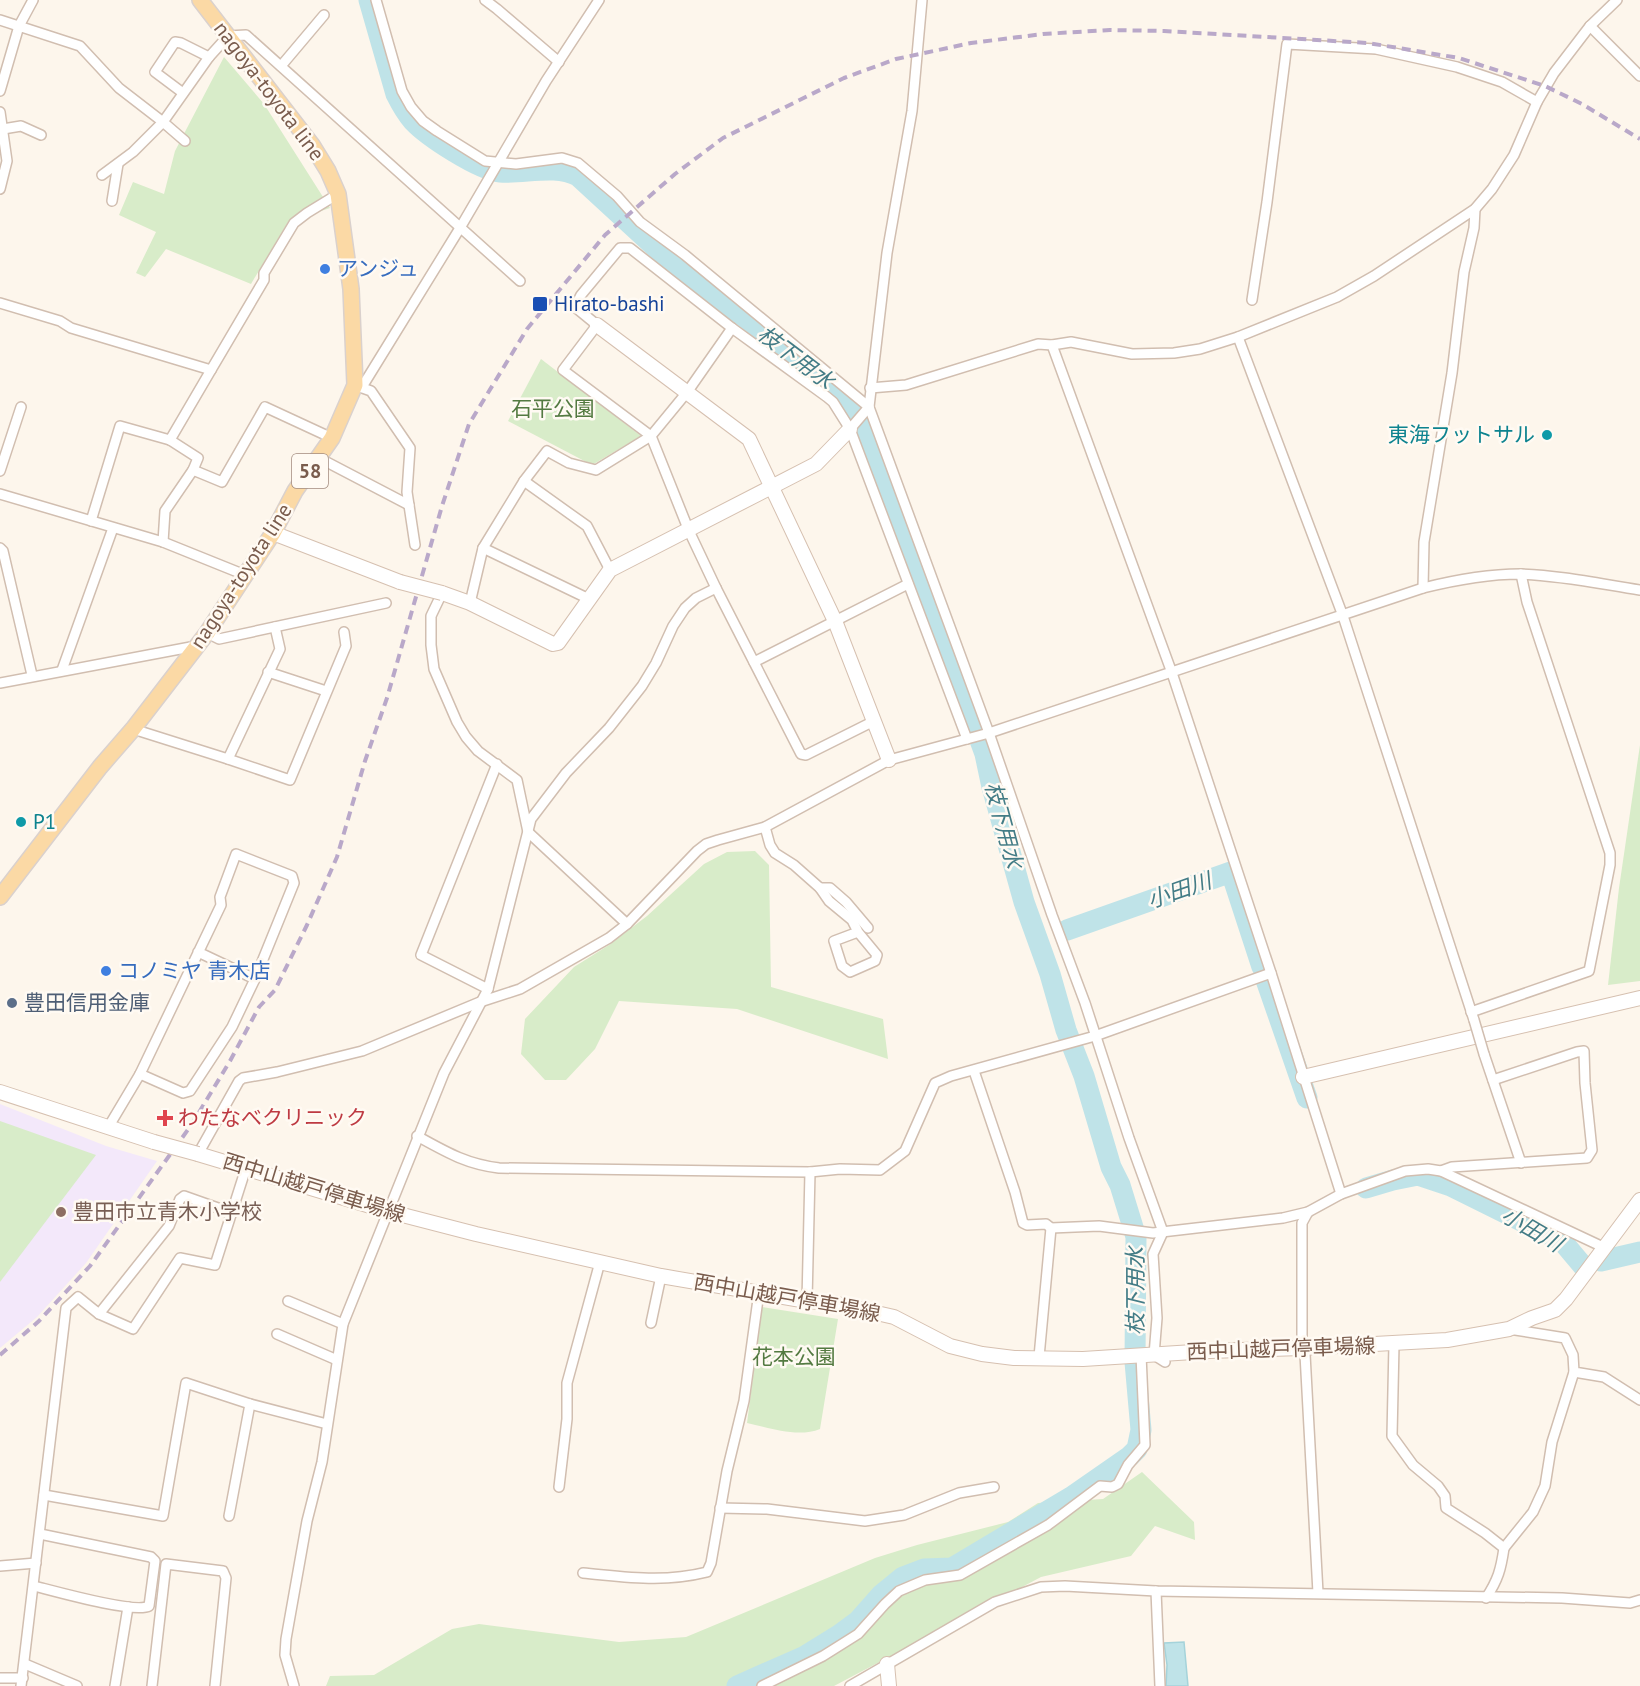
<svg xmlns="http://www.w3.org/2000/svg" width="1640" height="1686" viewBox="0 0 1640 1686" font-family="'PT Sans','Noto Sans JP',sans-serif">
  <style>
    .education { fill: #f3e8fa }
    .green { fill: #d8ecc9 }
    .water { fill: #bfe3e8; stroke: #a5d3da; stroke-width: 1.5 }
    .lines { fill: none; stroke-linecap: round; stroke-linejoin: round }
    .river { stroke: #bfe3e8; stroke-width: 21 }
    .street-casing { stroke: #d1beb0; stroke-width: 12 }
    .secondary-casing { stroke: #d6c0b0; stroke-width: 16 }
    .primary-casing { stroke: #dad1cd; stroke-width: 18 }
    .street { stroke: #fff; stroke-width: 9 }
    .secondary { stroke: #fff; stroke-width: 14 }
    .primary { stroke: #fbd9a5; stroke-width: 15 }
    .rail { stroke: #b9a8c9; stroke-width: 4; stroke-dasharray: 9 6; stroke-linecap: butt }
    .street-bridge-casing { stroke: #d1beb0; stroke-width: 12; stroke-linecap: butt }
    .secondary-bridge-casing { stroke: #d6c0b0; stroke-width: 16; stroke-linecap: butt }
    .street-bridge { stroke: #fff; stroke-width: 9 }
    .secondary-bridge { stroke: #fff; stroke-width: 14 }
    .shop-dot { fill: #3f7fe0; stroke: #fffaf3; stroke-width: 2 }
    .transit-dot { fill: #1a4fb4; stroke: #fffaf3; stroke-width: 2 }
    .culture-dot { fill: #0f9aa8; stroke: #fffaf3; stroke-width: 2 }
    .service-dot { fill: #5c6f8a; stroke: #fffaf3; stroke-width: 2 }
    .health-dot { fill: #e0444e; stroke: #fffaf3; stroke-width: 2 }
    .education-dot { fill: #8d6e63; stroke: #fffaf3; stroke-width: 2 }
    .labels { text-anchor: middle; stroke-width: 5; stroke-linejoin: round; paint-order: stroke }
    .shield { fill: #fffaf3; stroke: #a28b7f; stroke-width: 1.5 }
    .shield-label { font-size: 20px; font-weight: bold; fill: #7a5c4d }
    .street-label { font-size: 21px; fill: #7a5c4d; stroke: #fffaf3 }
    .shop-label { font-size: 21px; fill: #366cbe; stroke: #fffaf3; text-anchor: start }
    .transit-label { font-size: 21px; fill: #164399; stroke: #fffaf3; text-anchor: start }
    .park-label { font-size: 21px; fill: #537a41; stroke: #fffaf3 }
    .culture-label { font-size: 21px; fill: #0d838f; stroke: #fffaf3; text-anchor: end }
    .service-label { font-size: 21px; fill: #4e5e75; stroke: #fffaf3; text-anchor: start }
    .health-label { font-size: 21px; fill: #be3a42; stroke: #fffaf3; text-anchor: start }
    .education-label { font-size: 21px; fill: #785e54; stroke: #fffaf3; text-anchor: start }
    .water-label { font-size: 22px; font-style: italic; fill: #437c86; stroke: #fffaf3 }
  </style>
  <rect width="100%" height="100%" fill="#fdf6ec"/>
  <polygon class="education" points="0,1104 106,1146 157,1161 86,1263 37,1317 0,1348"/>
  <g class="green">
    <polygon points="224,57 264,104 330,208 288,222 251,284 166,249 145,277 136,273 156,232 119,215 133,182 164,194 175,151"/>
    <polygon points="541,359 641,436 592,465 508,421"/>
    <polygon points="1640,745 1640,981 1608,985 1619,888"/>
    <polygon points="755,851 769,865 771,987 883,1019 888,1059 737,1009 619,1001 595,1049 566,1080 545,1080 521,1054 525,1019 574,967 609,945 647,916 704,864 727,852"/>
    <polygon points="0,1121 96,1155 0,1282"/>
    <path d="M762,1307L838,1319L820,1429C798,1438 770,1428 747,1423Z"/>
    <polygon points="1142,1472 1194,1522 1195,1540 1155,1526 1131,1556 1041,1577 834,1686 326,1686 330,1676 374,1675 452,1629 479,1624 619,1642 686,1637 875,1558 917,1545 1008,1522 1038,1503 1103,1499"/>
  </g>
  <polygon class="water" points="1184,1642 1188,1686 1166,1686 1167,1665 1164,1643"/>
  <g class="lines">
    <g class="river">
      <path d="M369,0L396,94C401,104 406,113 413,121C428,137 479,170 500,172C525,174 555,164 578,176L679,269L777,341L839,389L864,423L985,754L992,787L1024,902L1050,974L1066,1030L1084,1076L1111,1167L1120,1185L1136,1237L1135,1362L1141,1430L1137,1449L1130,1456L1071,1497L952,1568L924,1569L903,1577L881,1595L858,1621L839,1635L805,1656L737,1686"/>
      <polyline points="1067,930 1231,872 1262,967"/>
      <polyline points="1266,980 1307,1098"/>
      <polyline points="1366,1188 1393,1180 1418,1175 1451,1186 1562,1241 1583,1266"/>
      <polyline points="1601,1261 1640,1252"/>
    </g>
    <defs>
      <g id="street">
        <polyline points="376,0 402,91 411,107 423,121 437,131 485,161 516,164 562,158 578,163 617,196 640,222 685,255 869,407"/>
        <polyline points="485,0 497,9 559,62"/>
        <polyline points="922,0 912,111 887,253 869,407 989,733 1052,915 1085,1003 1129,1138 1163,1232 1153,1254 1157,1318 1154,1355 1165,1362"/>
        <polyline points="0,20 80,46 119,88 163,122 209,57 228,36 246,35 520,281"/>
        <polyline points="1590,26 1640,76"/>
        <polyline points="281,66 324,15"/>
        <polyline points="0,91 19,26 33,0"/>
        <polyline points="183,93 155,72 175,42 181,43 209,57"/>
        <polyline points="0,112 7,161 0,189"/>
        <polyline points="3,129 21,126 41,135"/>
        <polyline points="102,175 133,152 163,122 185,141"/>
        <polyline points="112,201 118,164"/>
        <polyline points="1252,300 1267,202 1287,44 1376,49 1457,67 1502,82 1537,102"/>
        <polyline points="0,303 60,321 71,328 211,370 170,440"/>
        <polyline points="1238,337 1343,616 1474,1020"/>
        <polyline points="1052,345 1172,673 1271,973 1341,1194"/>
        <polyline points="211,370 264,280 264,273 294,223 307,213 338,194"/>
        <polyline points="357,386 371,391 410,448 407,492 415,545"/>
        <polyline points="362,387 460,228 546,81 599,0"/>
        <polyline points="870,388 906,385 1038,344 1052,345 1071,342 1132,354 1174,353 1200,349 1238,337 1337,297 1374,276 1475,209 1492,189 1514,155 1537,102 1554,73 1590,26 1617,0"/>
        <polyline points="850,429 869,407"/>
        <polyline points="319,458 409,505"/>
        <polyline points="193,470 222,482 265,407 332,438"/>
        <polyline points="0,471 21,407"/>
        <polyline points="524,481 547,451 569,463 596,470 651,436 688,391 732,328"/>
        <polyline points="0,494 163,542 245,575"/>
        <polyline points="91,521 120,426 170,440 198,458 193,470 165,511 163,542"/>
        <polyline points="0,548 3,551 32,675"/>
        <polyline points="483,548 589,599"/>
        <polyline points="1423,588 1424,542 1452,373 1464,272 1474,228 1475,209"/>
        <polyline points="442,593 431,616 431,645 434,669 457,722 466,737 478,751 517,780 528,832 627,924"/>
        <polyline points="470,603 483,548 524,481 587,526 610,570"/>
        <polyline points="207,633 219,639 386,603"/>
        <polyline points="754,662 908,584"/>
        <polyline points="62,670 113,528"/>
        <polyline points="268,672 326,691"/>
        <polyline points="0,683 196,646"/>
        <polyline points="874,721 806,755 801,754 716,588 689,531 651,436 563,370 597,325 575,307 581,295 620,248 630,248 732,328 827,397 833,402 850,429 967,739"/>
        <polyline points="133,729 228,759 280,649 275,627"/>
        <polyline points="228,759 290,780 346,646 344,632"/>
        <polyline points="765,827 770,845 775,853 794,865 820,888 829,901 852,920 858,932 834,941 842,966 850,972 875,961 877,955 858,932"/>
        <polyline points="820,888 830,888 846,902 868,928"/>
        <polyline points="488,989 421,955 497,764"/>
        <polyline points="1471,1012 1589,971 1610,865 1610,853 1527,602 1521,574"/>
        <polyline points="1484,1054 1521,1163"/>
        <polyline points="974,1071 1015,1192 1023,1223 1027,1225 1046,1224 1051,1228 1099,1226 1153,1233 1283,1218 1308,1212 1341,1194 1405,1171 1428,1169 1441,1171 1603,1247"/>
        <polyline points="140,1074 183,1093 190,1091 232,1027 255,979"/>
        <polyline points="109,1126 140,1074 221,905 220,897 236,854 292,876 294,883 255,979 198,952"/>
        <path d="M417,1136C446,1152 466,1164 499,1168L810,1172L840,1169L880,1170L905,1151L935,1083L951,1076L1095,1036L1271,973"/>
        <path d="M198,1154L239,1081L243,1078L277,1072L362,1051L480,1002L520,989L609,938L627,924L697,851L706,844L718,840L765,827L889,760L989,733L1423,588C1455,580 1486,574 1520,574C1559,575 1601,584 1640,590"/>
        <polyline points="1441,1171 1452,1167 1587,1158 1592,1150 1585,1083 1584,1051 1577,1052 1493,1080"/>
        <polyline points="1308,1212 1302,1223 1302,1348 1305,1354 1318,1593"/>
        <polyline points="288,1301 343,1324"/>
        <polyline points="807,1301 810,1172"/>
        <polyline points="99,1314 169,1226 180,1199 184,1196 232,1213"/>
        <polyline points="651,1323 661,1276"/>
        <polyline points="1509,1329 1565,1338 1573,1355 1574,1372 1604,1377 1640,1400"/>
        <polyline points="277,1334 337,1360"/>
        <path d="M1394,1344L1392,1436L1413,1465L1438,1486L1445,1496L1446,1508L1485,1533L1504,1548C1501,1569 1498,1580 1486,1598"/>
        <polyline points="1039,1357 1051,1228"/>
        <polyline points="559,1487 567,1419 567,1383 600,1262"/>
        <polyline points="44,1495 163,1516 186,1383 250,1404 327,1424"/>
        <polyline points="720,1508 767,1509 865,1521 904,1515 959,1493 994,1487"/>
        <polyline points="229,1516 250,1404"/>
        <polyline points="1504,1548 1533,1512 1545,1486 1552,1442 1574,1372"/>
        <polyline points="0,1566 36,1563"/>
        <path d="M583,1573C627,1577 663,1583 707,1572L711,1563L727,1471L744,1401L759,1292"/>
        <path d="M34,1586C54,1591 135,1614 149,1606L155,1561L151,1557L40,1534"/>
        <polyline points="1156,1591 1160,1686"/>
        <polyline points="25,1664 77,1686"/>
        <polyline points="0,1678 23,1678"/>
        <polyline points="21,1686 66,1308 78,1297 99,1314 133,1329 180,1258 215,1265 246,1168"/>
        <polyline points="115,1686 128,1607"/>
        <polyline points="152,1686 166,1564 223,1571 226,1578 215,1686"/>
        <polyline points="294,1686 285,1655 286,1639 307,1521 322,1462 343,1324 444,1073 488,989 531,819 566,773 609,728 642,686 656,663 673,626 685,608 696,598 716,588"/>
        <polyline points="762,1686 823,1656 858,1634 885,1604 899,1591 925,1580 960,1575 1048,1525 1100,1486 1112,1487 1118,1484 1128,1465 1145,1445 1141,1355"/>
        <polyline points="850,1686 995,1602 1041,1587 1065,1586 1156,1591 1562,1598 1630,1603 1640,1600"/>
      </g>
      <g id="secondary">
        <polyline points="597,325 749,439 835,621 889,760"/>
        <polyline points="273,533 400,582"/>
        <polyline points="442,593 470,603 553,644 558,643 610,570 816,464 850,429"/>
        <polyline points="1303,1077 1640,998"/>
        <polyline points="0,1092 154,1142"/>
        <polyline points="198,1154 387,1211 476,1234 661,1276 807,1301 833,1303 894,1317 950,1346 982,1354 1014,1358 1083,1359 1209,1351 1302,1348 1447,1340 1509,1329 1532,1318 1555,1310 1566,1299 1640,1200"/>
        <polyline points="887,1664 889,1686"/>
      </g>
      <polyline id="primary" points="0,897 100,767 133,729 207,633 273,533 295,491 332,438 355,385 351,289 338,194 328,171 312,145 200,0"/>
    </defs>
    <use href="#street" class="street-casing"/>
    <use href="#secondary" class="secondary-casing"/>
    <use href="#primary" class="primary-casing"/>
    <use href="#street" class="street"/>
    <use href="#secondary" class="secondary"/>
    <use href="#primary" class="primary"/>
    <polyline class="rail" points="0,1355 39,1321 90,1266 192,1124 230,1061 259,1007 275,990 307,925 337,857 365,761 387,698 442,506 469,424 527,329 605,235 675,174 723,138 844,78 896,59 971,43 1043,34 1110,30 1164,31 1368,43 1459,58 1545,86 1582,104 1640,139"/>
    <defs>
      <polyline id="street-bridge" points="1474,1020 1484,1054"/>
      <g id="secondary-bridge">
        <polyline points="400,582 442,593"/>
        <polyline points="154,1142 198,1154"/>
      </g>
    </defs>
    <use href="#street-bridge" class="street-bridge-casing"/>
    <use href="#secondary-bridge" class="secondary-bridge-casing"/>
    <use href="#street-bridge" class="street-bridge"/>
    <use href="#secondary-bridge" class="secondary-bridge"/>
  </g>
  <g class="shop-dot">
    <circle cx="325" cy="269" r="6"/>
    <circle cx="106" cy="971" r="6"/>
  </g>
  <rect class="transit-dot" x="532" y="296" width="16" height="16" rx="3"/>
  <g class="culture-dot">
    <circle cx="1547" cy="435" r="6"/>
    <circle cx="21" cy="822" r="6"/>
  </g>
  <circle class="service-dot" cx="12" cy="1003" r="6"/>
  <path class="health-dot" d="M162 1109h6v6h6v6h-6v6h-6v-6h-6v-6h6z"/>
  <circle class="education-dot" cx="61" cy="1212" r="6"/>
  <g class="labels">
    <rect class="shield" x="292" y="454" width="36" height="34" rx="4.5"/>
    <g class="shield-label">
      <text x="310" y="478">58</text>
    </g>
    <g class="street-label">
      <text transform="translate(269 91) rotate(53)" y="7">nagoya-toyota line</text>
      <text transform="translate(241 576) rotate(-57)" y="7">nagoya-toyota line</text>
      <text transform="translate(314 1188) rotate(17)" y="7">西中山越戸停車場線</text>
      <text transform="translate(787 1298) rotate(10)" y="7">西中山越戸停車場線</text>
      <text transform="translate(1281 1349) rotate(-2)" y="7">西中山越戸停車場線</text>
    </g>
    <g class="shop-label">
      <text x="337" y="276">アンジュ</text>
      <text x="118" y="978">コノミヤ 青木店</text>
    </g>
    <g class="transit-label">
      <text x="554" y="311">Hirato-bashi</text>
    </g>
    <g class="park-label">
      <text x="553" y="416">石平公園</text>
      <text x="794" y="1364">花本公園</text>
    </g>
    <g class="culture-label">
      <text x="1535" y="442">東海フットサル</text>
      <text x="33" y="829" text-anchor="start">P1</text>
    </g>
    <g class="service-label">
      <text x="24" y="1010">豊田信用金庫</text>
    </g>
    <g class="health-label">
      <text x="178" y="1125">わたなべクリニック</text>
    </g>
    <g class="education-label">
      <text x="73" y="1219">豊田市立青木小学校</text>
    </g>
    <g class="water-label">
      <text transform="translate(796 357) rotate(37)" y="8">枝下用水</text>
      <text transform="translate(1004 825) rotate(75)" y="8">枝下用水</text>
      <text transform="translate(1179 890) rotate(-19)" y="8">小田川</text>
      <text transform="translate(1532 1229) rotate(30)" y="8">小田川</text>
      <text transform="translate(1135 1291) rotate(-90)" y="8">枝下用水</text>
    </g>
  </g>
</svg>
